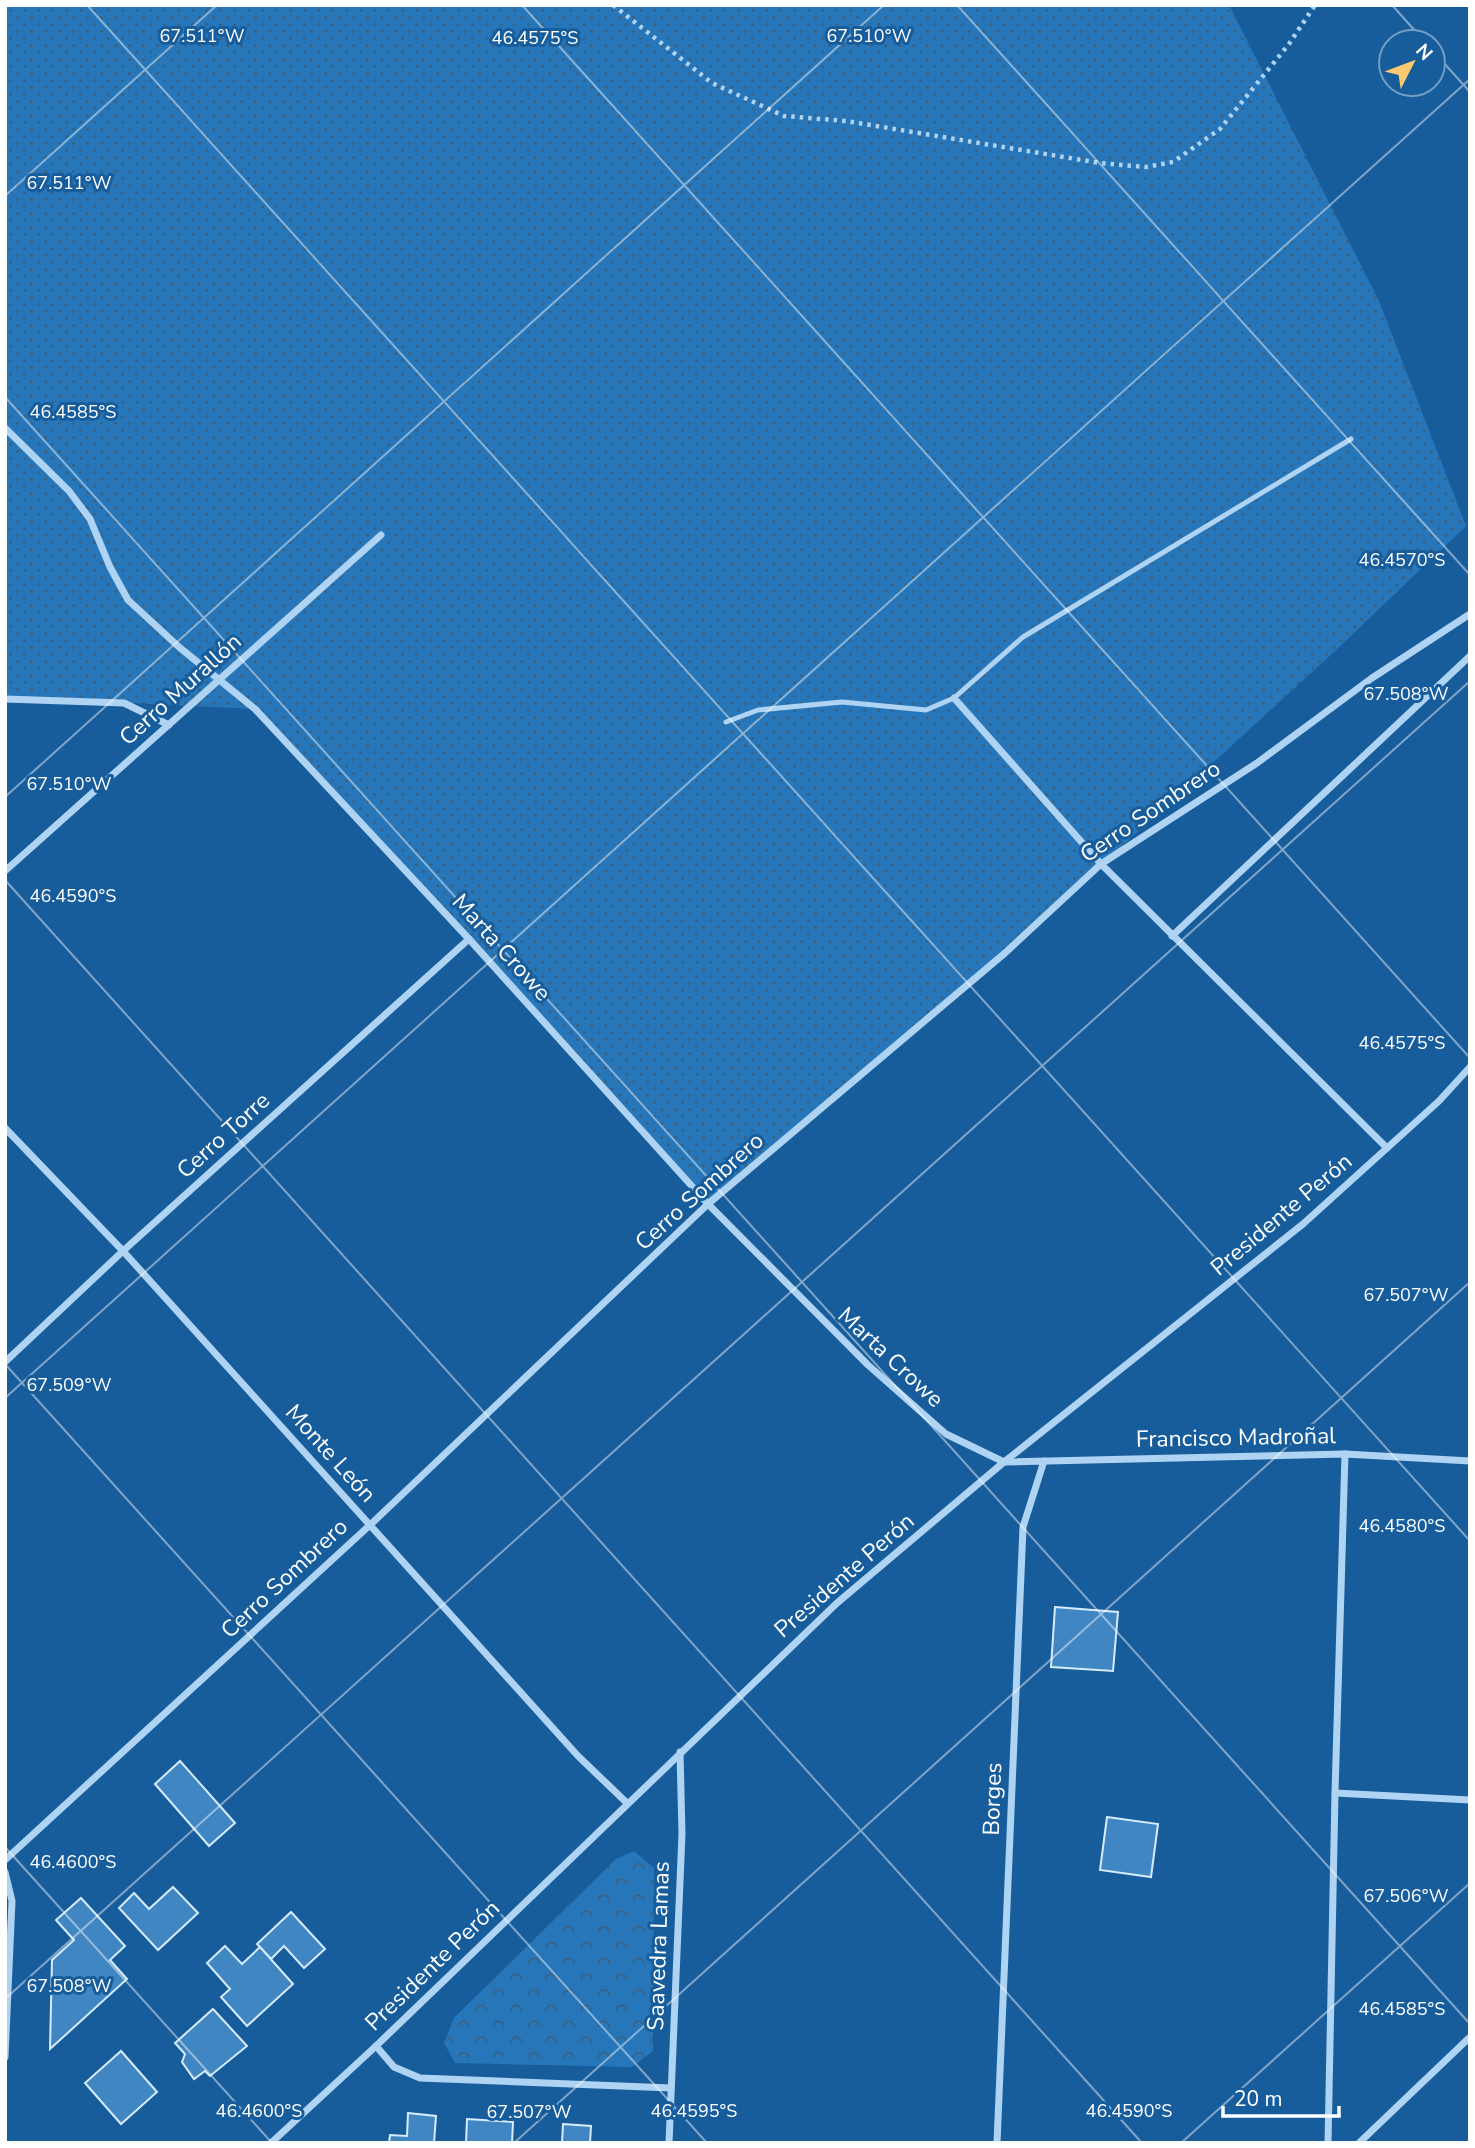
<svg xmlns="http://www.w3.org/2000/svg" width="1475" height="2148" viewBox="0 0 1475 2148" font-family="'Nunito Sans',sans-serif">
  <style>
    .grass { fill: url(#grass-dots) }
    .park { fill: url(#park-crowns) }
    .building { fill: #4086c3; stroke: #d6ebfc; stroke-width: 2 }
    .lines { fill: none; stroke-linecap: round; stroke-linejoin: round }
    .path { stroke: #afd3f2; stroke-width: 4.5; stroke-dasharray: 3.5 5; stroke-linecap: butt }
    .lane { stroke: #afd3f2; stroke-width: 5 }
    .street { stroke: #afd3f2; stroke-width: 7 }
    .ticks { fill: none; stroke: #fff; stroke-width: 2; stroke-opacity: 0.45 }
    .labels { text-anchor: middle; stroke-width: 6; stroke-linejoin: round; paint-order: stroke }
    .street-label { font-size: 23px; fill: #fff; stroke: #175d9c }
    .ticks-label { font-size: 18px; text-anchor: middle; fill: #fff; stroke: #175d9c; stroke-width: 6; stroke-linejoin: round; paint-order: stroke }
  </style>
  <defs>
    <pattern id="grass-dots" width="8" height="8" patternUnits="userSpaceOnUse" patternTransform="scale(1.75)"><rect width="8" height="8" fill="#2776b9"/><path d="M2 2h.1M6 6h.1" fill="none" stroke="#3a6182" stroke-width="1.8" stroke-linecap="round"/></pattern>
    <pattern id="park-crowns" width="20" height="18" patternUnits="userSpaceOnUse" patternTransform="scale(1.75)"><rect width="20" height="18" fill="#2776b9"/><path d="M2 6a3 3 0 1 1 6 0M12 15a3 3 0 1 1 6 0" fill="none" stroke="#3a6182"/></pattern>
  </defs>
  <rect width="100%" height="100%" fill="#175d9c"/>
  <polygon class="grass" points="5,5 1229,5 1379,301 1466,526 1334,652 1005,953 708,1204 255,709 5,697"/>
  <polygon class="park" points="634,1851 654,1868 653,2051 632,2067 455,2063 444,2043 454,2018 616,1859"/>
  <g class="building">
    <polygon points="1055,1607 1118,1612 1113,1671 1051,1667"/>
    <polygon points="180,1761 235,1823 209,1846 155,1784"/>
    <polygon points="1107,1817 1158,1824 1151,1877 1100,1870"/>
    <polygon points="173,1887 198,1913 158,1950 119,1908 134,1893 149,1909"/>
    <polygon points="81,1898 125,1946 110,1960 127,1979 50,2049 52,1960 74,1940 56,1920"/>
    <polygon points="291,1912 325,1949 304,1968 284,1946 271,1959 257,1944"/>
    <polygon points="225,1946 242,1964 260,1947 293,1984 247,2026 221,1997 230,1989 207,1963"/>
    <polygon points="213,2009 247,2046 210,2076 205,2071 194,2079 182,2062 185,2054 175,2043"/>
    <polygon points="121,2051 157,2092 121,2124 85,2083"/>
    <polygon points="408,2113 436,2116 434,2143 389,2143 390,2135 407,2136"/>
    <polygon points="467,2119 513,2122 512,2143 466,2143"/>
    <polygon points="563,2124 591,2126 590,2143 562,2143"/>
  </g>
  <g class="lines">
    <polyline class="path" points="613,5 712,83 784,116 846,121 1100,163 1146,167 1173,162 1220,129 1289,44 1315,5"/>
    <polyline class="lane" points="726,722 758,710 842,702 926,710 954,698 1023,637 1351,439"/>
    <g class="street">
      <polyline points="5,428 69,491 90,519 110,567 128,600 179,647 255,709 469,939 708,1204 868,1365 946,1434 1004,1462 1345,1454 1470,1461"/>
      <polyline points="954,698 1101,864 1387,1148"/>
      <polyline points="5,699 124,703 169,725"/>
      <polyline points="5,871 381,535"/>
      <polyline points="1172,936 1470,656"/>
      <polyline points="5,1128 123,1251 578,1756 627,1803"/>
      <polyline points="5,1362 123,1251 469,939"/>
      <polyline points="1335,1793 1470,1800"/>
      <polyline points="5,1860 370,1525 708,1204 1005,953 1101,864 1257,763 1372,678 1470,614"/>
      <polyline points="5,1872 12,1901 5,2057"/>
      <polyline points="376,2046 394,2067 420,2078 671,2088"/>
      <polyline points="271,2143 376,2046 837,1603 1004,1462 1303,1224 1439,1101 1470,1067"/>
      <polyline points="669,2143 682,1834 680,1752"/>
      <polyline points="997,2143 1023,1527 1044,1461"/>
      <polyline points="1328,2143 1335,1793 1345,1454"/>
      <polyline points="1359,2143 1470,2037"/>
    </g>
  </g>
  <path class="ticks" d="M87,5L1470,1541M522,5L1470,1058M957,5L1470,575M1392,5L1425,42M1433,51L1470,92M5,196L217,5M5,397L1470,2024M5,797L884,5M5,880L1142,2143M5,1364L707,2143M5,1398L1470,79M5,1847L272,2143M5,1999L1470,681M514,2143L1470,1282M1181,2143L1470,1883"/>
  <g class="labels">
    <g class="street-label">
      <text transform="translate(180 689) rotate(-42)" y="8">Cerro Murallón</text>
      <text transform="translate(1150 811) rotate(-34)" y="8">Cerro Sombrero</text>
      <text transform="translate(502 947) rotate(48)" y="8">Marta Crowe</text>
      <text transform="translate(223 1135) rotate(-42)" y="8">Cerro Torre</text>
      <text transform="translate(699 1191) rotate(-42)" y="8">Cerro Sombrero</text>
      <text transform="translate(1281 1214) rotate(-40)" y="8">Presidente Perón</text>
      <text transform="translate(891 1357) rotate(43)" y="8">Marta Crowe</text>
      <text transform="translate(1236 1437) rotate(-1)" y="8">Francisco Madroñal</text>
      <text transform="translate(331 1453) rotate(48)" y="8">Monte León</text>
      <text transform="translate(844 1575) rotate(-41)" y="8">Presidente Perón</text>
      <text transform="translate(284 1578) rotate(-43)" y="8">Cerro Sombrero</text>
      <text transform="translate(992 1799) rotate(-88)" y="8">Borges</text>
      <text transform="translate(658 1946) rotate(-88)" y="8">Saavedra Lamas</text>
      <text transform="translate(432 1965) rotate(-44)" y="8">Presidente Perón</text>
    </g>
  </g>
  <g class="ticks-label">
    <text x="202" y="42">67.511°W</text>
    <text x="869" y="42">67.510°W</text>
    <text x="535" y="44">46.4575°S</text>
    <text x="69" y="189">67.511°W</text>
    <text x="73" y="418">46.4585°S</text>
    <text x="1402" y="566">46.4570°S</text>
    <text x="1406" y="700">67.508°W</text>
    <text x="69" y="790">67.510°W</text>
    <text x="73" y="902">46.4590°S</text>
    <text x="1402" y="1049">46.4575°S</text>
    <text x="1406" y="1301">67.507°W</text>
    <text x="69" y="1391">67.509°W</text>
    <text x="1402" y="1532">46.4580°S</text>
    <text x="73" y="1868">46.4600°S</text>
    <text x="1406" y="1902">67.506°W</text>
    <text x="69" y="1992">67.508°W</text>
    <text x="1402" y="2015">46.4585°S</text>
    <text x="259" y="2117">46.4600°S</text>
    <text x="694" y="2117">46.4595°S</text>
    <text x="1129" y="2117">46.4590°S</text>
    <text x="529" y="2118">67.507°W</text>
  </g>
  <rect width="1475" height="2148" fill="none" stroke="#ffffff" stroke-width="14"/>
  <g transform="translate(1412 63) rotate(48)"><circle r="33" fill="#175d9c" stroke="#749ec4" stroke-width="2"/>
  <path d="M0-5L12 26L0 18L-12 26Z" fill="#ffc970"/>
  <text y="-10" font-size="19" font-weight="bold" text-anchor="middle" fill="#ffffff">N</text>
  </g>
  <path d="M1223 2106v10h116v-10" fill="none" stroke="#ffffff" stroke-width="3.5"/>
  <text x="1234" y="2106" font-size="21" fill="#ffffff" stroke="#175d9c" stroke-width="5" paint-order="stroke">20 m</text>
</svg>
